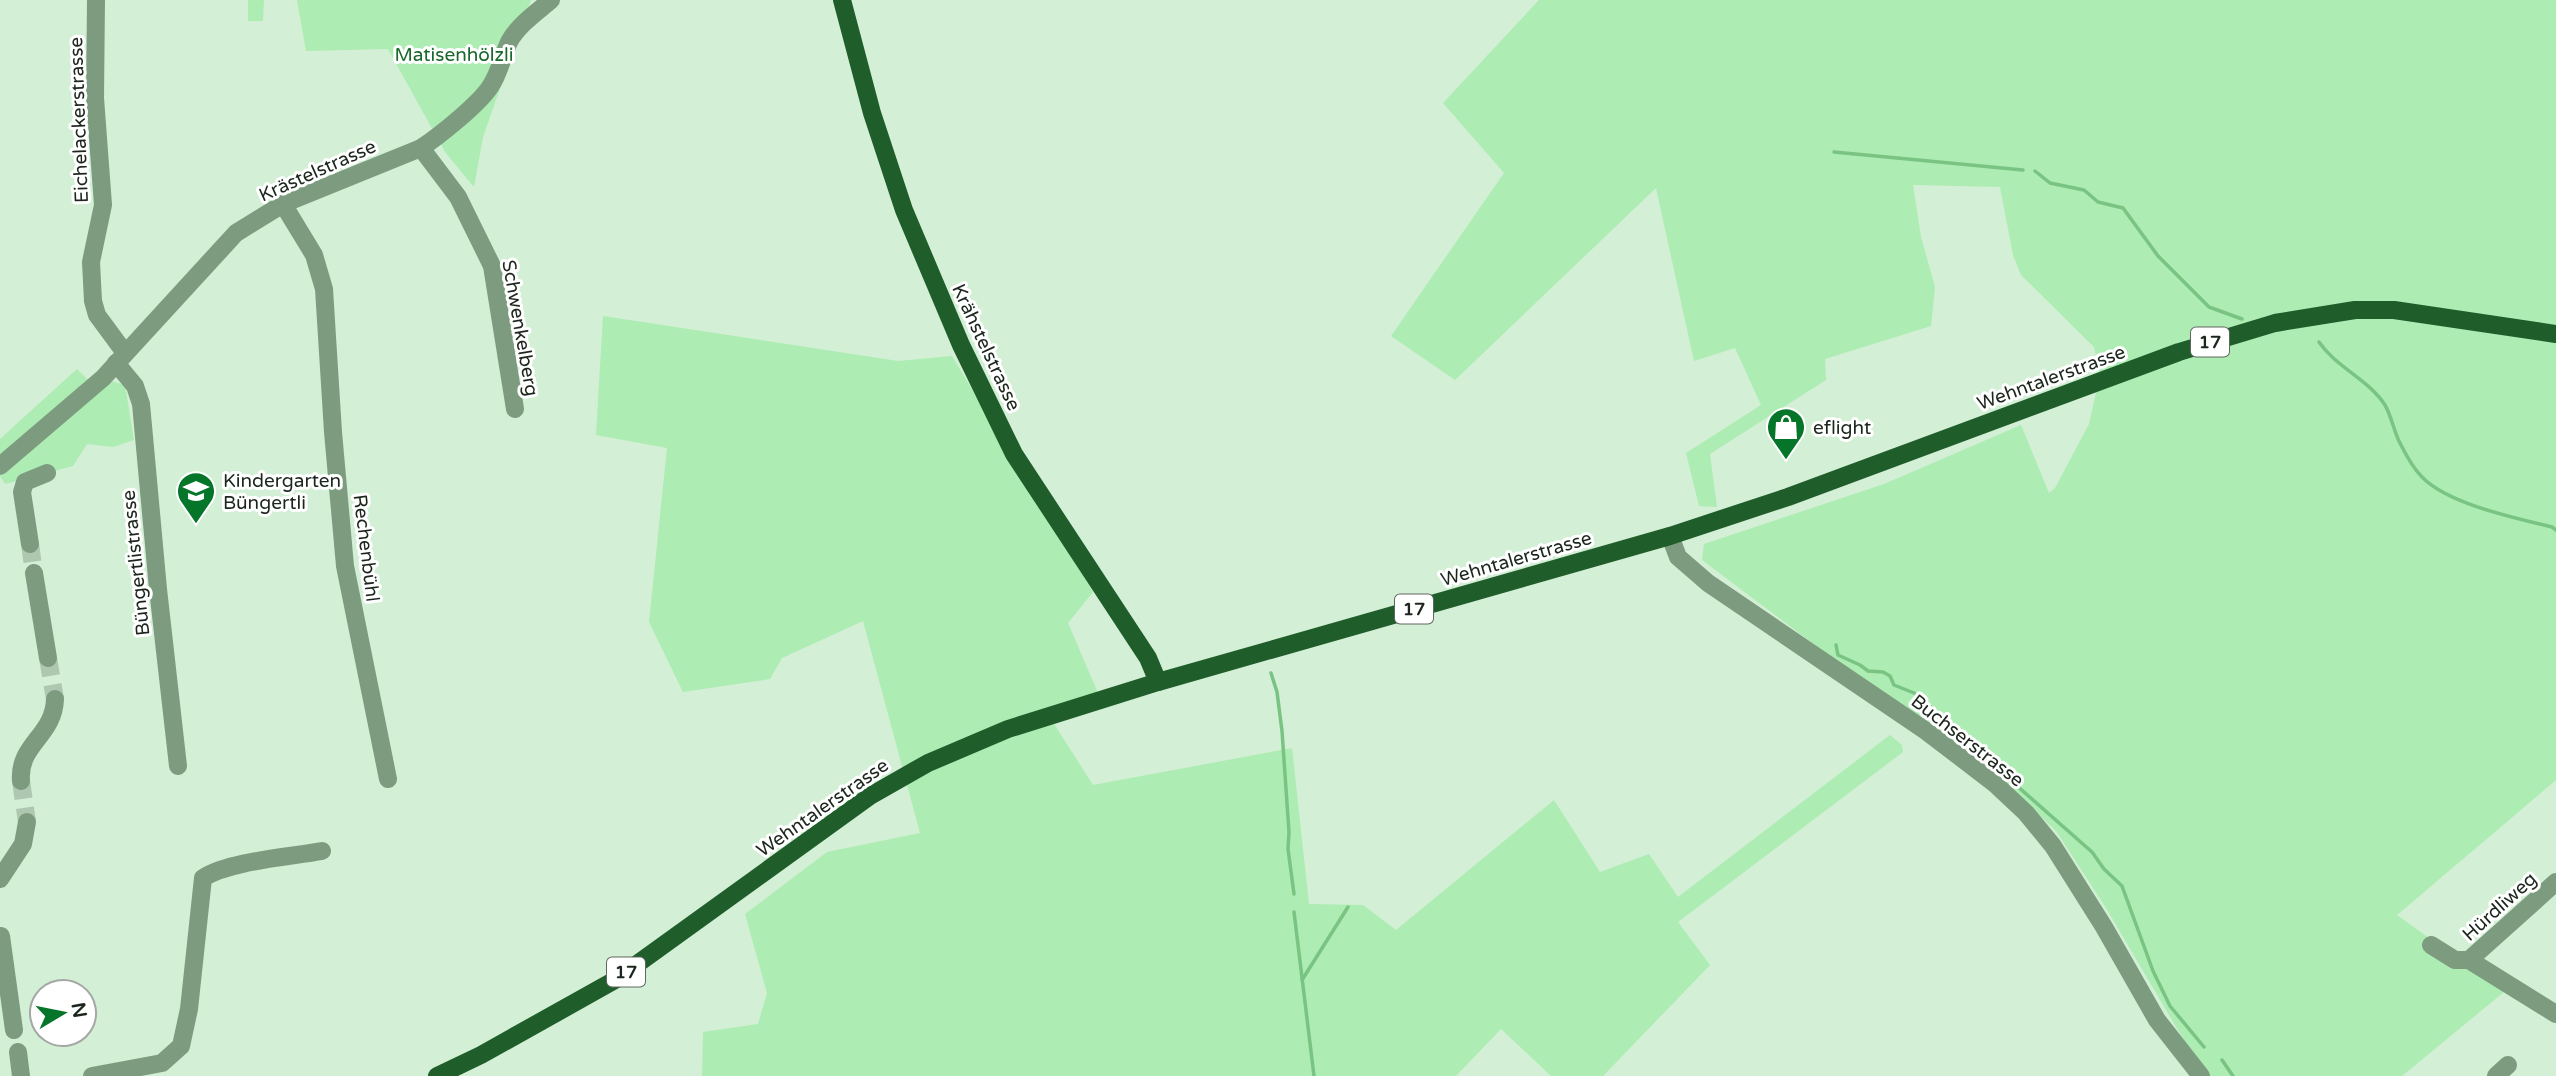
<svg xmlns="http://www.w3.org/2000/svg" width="2556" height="1076" viewBox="0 0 2556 1076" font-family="'Varela Round',sans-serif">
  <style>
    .green { fill: #adecb3 }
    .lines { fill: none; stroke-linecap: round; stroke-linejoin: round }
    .stream { stroke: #79c482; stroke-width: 3.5 }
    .minor-tunnel { stroke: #aec7b0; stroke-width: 18; stroke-dasharray: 18 9; stroke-linecap: butt }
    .minor { stroke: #7d9c7f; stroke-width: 18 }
    .major { stroke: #1f5d2b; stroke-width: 18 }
    .labels { text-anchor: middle; stroke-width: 6; stroke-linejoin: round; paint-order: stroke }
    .shield { fill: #fff; stroke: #606761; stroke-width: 2 }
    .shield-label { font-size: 18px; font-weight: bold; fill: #1c261d }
    .park-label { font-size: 19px; fill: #1a682b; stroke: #fff }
    .street-label { font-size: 19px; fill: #1c261d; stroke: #fff }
    .poi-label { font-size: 19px; fill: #1c261d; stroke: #fff; text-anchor: start }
  </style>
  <rect width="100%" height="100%" fill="#d3efd5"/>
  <g class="green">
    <polygon points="248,0 264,0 263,21 248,21"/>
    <polygon points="297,0 531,0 483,137 474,187 445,152 388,49 306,51"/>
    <polygon points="1539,0 2556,0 2556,780 2397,915 2504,992 2402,1076 2205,1076 2106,908 2056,831 1984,762 1823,651 1702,560 1704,544 1884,484 2021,425 2049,493 2055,488 2089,424 2100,375 2094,347 2021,275 2013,255 2000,187 1913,185 1921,237 1935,287 1931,326 1825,359 1826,380 1710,454 1717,507 1699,506 1686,453 1761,405 1735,348 1694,361 1656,188 1455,380 1391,336 1504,173 1443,103"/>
    <polygon points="603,316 898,361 952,356 1093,592 1068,623 1098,693 1047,713 1093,785 1292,748 1309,904 1363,905 1396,930 1554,800 1600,872 1649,854 1678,897 1890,735 1902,745 1903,752 1678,922 1710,965 1603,1076 1551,1076 1501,1029 1456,1076 702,1076 703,1032 758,1024 767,993 745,914 827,852 920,833 863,621 782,658 770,679 683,692 649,622 667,448 596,435"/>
    <polygon points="77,369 88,380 0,457 0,439"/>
    <polygon points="107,380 125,385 134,440 113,447 87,444 73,466 5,484 0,476"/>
  </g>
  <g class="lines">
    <g class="stream">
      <polyline points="1834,152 2023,170"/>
      <polyline points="2035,171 2050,183 2084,190 2098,202 2123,208 2158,256 2209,307 2242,319"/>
      <path d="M2319,342C2336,367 2368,379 2385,405C2392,417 2394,433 2401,445C2406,455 2414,469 2422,477C2448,504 2515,518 2552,527L2556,530"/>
      <polyline points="1836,645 1838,655 1860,665 1868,671 1883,672 1890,676 1894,685 1914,693 1931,707"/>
      <polyline points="1271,673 1277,692 1282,731 1289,832 1288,849 1294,894"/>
      <polyline points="1947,721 1966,741 2092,852 2104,869 2122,886 2153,971 2170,1006 2204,1047"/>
      <polyline points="1294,912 1314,1076"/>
      <polyline points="1302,980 1348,907"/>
      <polyline points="2222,1060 2233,1076"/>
    </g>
    <g class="minor-tunnel">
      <polyline points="30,544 34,573"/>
      <polyline points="48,658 55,699"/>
      <polyline points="21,781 27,822"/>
    </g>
    <g class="minor">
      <polyline points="96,0 95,98 103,205 91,262 93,301 97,315 125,353"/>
      <polyline points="421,148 458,197 492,266 515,409"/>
      <polyline points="283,204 314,255 324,289 333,432 345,566 388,779"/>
      <polyline points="116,363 135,386 141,404 158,589 178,766"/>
      <path d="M0,466L103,378L236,233L283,204L421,148C439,136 478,105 490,87C500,72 502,57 509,42C518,25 537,12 551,0"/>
      <polyline points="1670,536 1678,557 1708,583 1926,731 1994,783 2026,813 2053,846 2104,927 2157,1020 2201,1076"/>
      <polyline points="30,544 22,492 25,482 47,473"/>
      <polyline points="34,573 48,658"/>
      <path d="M21,781C18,744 54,736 55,699"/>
      <polyline points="0,879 23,844 27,822"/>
      <polyline points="1,936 14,1030"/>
      <polyline points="2431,945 2455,960 2469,960"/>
      <polyline points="2469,960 2556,882"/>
      <polyline points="2469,960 2556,1014"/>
      <polyline points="18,1052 21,1076"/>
      <path d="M92,1076L162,1063L181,1046L189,1009L203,878C229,861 290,857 322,851"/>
      <polyline points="2496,1076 2508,1065"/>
    </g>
    <g class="major">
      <polyline points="842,0 872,113 904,210 961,345 1014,454 1148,658 1158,682"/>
      <polyline points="437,1076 481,1055 615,980 870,796 928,763 1008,729 1158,682 1670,536 1788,497 2179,352 2275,323 2355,310 2394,310 2556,334"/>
    </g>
  </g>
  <defs>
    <symbol id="shop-pin" viewBox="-11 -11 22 30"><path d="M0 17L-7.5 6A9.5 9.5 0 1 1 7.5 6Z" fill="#047529" stroke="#fff"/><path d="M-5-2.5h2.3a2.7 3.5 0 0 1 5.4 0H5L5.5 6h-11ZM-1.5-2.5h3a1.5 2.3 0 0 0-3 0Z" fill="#fff"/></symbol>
    <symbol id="school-pin" viewBox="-11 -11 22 30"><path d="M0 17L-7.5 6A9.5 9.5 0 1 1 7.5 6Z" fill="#047529" stroke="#fff"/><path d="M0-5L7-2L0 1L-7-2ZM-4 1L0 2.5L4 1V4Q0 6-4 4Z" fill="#fff"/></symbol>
  </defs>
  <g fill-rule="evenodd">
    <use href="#shop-pin" x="1764" y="405" width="44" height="60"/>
    <use href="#school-pin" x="174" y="469" width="44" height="60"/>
  </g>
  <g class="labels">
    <g class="shield">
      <rect x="2191" y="327.5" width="38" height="29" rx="5"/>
      <rect x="1395" y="594.5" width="38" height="29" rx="5"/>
      <rect x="607" y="957.5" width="38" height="29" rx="5"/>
    </g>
    <g class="shield-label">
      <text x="2210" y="348">17</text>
      <text x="1414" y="615">17</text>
      <text x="626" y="978">17</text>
    </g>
    <g class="park-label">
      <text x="454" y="61">Matisenhölzli</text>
    </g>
    <g class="street-label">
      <text transform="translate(78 120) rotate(-92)" y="7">Eichelackerstrasse</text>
      <text transform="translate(317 170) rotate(-24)" y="7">Krästelstrasse</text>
      <text transform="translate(521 328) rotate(80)" y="7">Schwenkelberg</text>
      <text transform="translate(987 347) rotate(65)" y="7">Krähstelstrasse</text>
      <text transform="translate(2051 377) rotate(-20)" y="7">Wehntalerstrasse</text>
      <text transform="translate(367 548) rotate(83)" y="7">Rechenbühl</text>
      <text transform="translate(1516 558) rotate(-16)" y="7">Wehntalerstrasse</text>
      <text transform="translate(135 563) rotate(-96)" y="7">Büngertlistrasse</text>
      <text transform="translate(1968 740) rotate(38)" y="7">Buchserstrasse</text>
      <text transform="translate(822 807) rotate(-35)" y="7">Wehntalerstrasse</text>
      <text transform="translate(2499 906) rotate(-42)" y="7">Hürdliweg</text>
    </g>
    <g class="poi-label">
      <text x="1813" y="434">eflight</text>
      <text x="223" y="487">Kindergarten<tspan x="223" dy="22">Büngertli</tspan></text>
    </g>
  </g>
  <g transform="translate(63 1013) rotate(80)"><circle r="33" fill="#ffffff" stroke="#a4a8a5" stroke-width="2"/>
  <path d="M0-5L12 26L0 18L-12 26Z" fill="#047529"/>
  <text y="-10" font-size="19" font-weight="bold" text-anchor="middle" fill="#1c261d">N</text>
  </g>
</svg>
